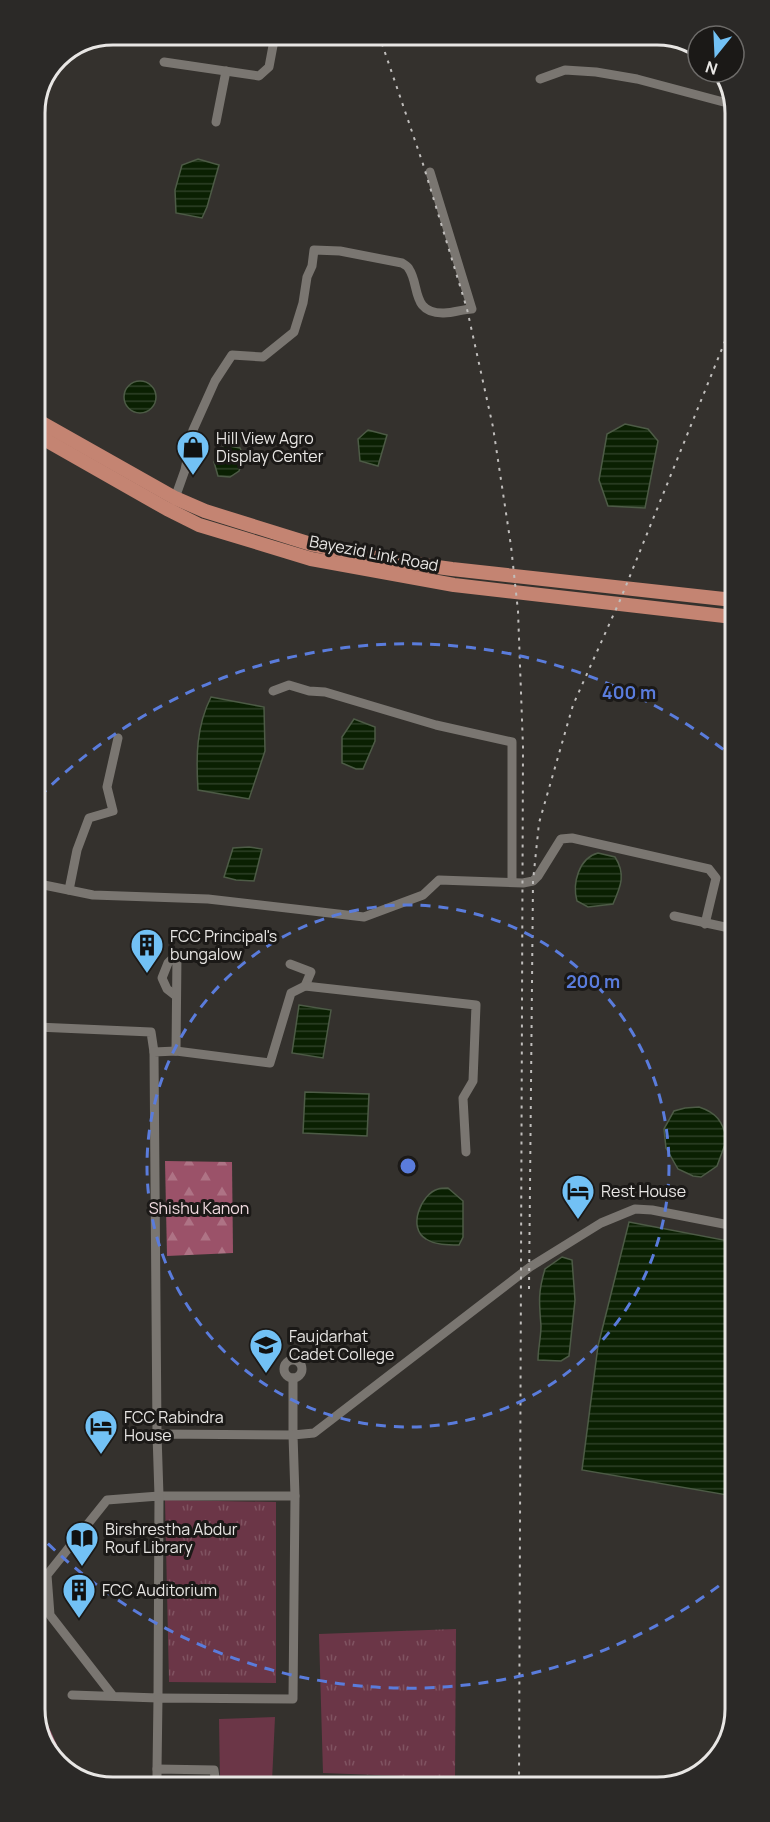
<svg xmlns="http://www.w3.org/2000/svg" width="770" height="1822" viewBox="0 0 770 1822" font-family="Manrope,sans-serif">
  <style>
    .grass { fill: #6b3647 }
    .forest { fill: url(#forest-firs) }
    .park { fill: url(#park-tufts) }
    .water { fill: url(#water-rules); stroke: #4d5b46; stroke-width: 1.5 }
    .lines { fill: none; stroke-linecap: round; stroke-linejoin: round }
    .street { stroke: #7a7671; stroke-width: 9 }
    .primary { stroke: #c48472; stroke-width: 14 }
    .rail { stroke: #c0bebc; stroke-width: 2; stroke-dasharray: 3 6; stroke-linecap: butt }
    .ring { fill: none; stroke: #5a7cdc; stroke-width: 3; stroke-dasharray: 10 8 }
    .labels { text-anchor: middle; stroke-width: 6; stroke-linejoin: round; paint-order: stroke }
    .poi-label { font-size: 16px; fill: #e8e6e4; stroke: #1b1917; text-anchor: start }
    .street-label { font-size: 16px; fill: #e8e6e4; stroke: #1b1917 }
    .park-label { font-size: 16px; fill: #f2dbe1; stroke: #1b1917 }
    .rim { fill: none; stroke: #e8e6e4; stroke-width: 3 }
    .centre { fill: #5a7cdc; stroke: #1b1917; stroke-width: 3 }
    .ring-label { font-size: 18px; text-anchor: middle; font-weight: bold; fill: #5a7cdc; stroke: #1b1917; stroke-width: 6; stroke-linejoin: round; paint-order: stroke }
  </style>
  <defs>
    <pattern id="forest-firs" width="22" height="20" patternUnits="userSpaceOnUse" patternTransform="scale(1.5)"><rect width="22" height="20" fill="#9b5269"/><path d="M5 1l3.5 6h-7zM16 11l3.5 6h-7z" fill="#ae7385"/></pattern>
    <pattern id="park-tufts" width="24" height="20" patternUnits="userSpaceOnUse" patternTransform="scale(1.5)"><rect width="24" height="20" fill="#6b3647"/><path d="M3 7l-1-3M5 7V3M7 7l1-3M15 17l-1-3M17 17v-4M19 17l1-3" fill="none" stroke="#805361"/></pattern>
    <pattern id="water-rules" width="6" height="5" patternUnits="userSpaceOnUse" patternTransform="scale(1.5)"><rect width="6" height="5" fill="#0a2002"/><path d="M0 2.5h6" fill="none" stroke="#2e4027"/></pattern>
  </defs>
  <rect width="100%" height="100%" fill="#34312d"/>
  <polygon class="grass" points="275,1717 272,1781 220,1781 219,1719"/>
  <g class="forest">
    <polygon points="165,1161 232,1162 233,1253 167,1256"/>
    <polygon points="38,1703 69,1772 65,1771 39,1734"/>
  </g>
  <g class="park">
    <polygon points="165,1500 276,1502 276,1683 169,1682"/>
    <polygon points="456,1629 455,1778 323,1773 319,1634"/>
  </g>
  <g class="water">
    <polygon points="198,159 219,165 207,207 202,218 176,213 175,190 182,165"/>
    <circle cx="140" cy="397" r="16"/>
    <polygon points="625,424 648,429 658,441 645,508 608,506 599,480 607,434"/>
    <polygon points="368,430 387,435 378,466 360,461 358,439"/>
    <polygon points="224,445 240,448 244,457 239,471 230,477 218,476 214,462"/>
    <path d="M211,697L264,707L265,751L249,799L198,790C196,757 196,727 211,697Z"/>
    <polygon points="354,719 375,727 375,741 363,769 356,769 342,763 342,737"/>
    <polygon points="249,847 262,849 254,881 236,880 224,877 233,848"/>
    <path d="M598,853L615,857C626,874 621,886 613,904L588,907L577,901C572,883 579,858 598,853Z"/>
    <polygon points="299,1005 331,1010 323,1058 292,1053"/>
    <polygon points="305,1092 369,1094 367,1136 303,1133"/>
    <path d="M699,1107C717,1113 722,1121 727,1139L717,1166L701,1177L693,1176L678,1169L666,1148L664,1129L674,1111L685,1108Z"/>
    <path d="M448,1188L463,1201V1237L459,1245C448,1245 435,1245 426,1239C407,1228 421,1194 438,1189C441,1188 445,1188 448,1188Z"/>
    <polygon points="629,1222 734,1242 735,1434 727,1495 582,1470 598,1346"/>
    <path d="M562,1257L572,1260L575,1300L569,1356L561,1361L538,1360C538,1349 541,1337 541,1326C539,1302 538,1292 545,1269Z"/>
  </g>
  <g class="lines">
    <g class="street">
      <polyline points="164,62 259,76 269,67 275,35"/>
      <polyline points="540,79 565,70 596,72 637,79 731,104"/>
      <polyline points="216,122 226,71"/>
      <path d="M175,498L185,470L193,430L215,381L232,355L263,357L294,332L303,303L307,277L312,266L314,250L340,251L402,263C405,265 408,266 409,269C420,285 411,314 444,313C454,313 463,309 472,309L430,172"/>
      <polyline points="273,691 289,685 309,691 325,692 436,725 512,742 512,881"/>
      <polyline points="37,881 44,885 93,895 208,899 364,917 423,895 439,880 523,883 533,881 538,876 561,839 572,838 709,869 716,878 705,924"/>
      <polyline points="69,890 77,850 89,818 113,811 107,787 118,738"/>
      <polyline points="674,916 734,929"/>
      <polyline points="290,964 311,972 305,986"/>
      <polyline points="176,996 167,989 162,978 168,963 177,954"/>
      <polyline points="37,1027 151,1032 154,1052"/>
      <polyline points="176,1051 177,954"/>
      <circle cx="293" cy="1369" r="9"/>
      <polyline points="293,1378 293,1435 157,1434 159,1496 295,1496"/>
      <polyline points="157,1434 154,1052 176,1051 270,1063 291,993 305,986 476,1005 473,1081 463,1098 466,1152"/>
      <polyline points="72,1695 158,1698 159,1496 107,1500 47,1575 50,1615 113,1696"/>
      <polyline points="157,1769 158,1698 293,1699 295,1496 293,1435 314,1433 530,1267 601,1223 635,1209 652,1210 734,1226"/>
      <polyline points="157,1787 157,1769 214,1770 216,1785 225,1787"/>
    </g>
    <g class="primary">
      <polyline points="35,419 175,498 205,511 314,545 386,560 452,569 733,600"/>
      <polyline points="35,434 167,509 199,525 311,559 454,585 733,617"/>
    </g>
    <g class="rail">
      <polyline points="379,35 423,164 467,309 493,427 511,546 518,611 523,747 519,1785"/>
      <polyline points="529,1289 533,881 539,823 573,705 621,598 732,324"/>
    </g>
  </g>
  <g class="ring">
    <circle cx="408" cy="1166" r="261"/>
    <path d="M733 1575A522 522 0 0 1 39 1535M39 797A522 522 0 0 1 733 757"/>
  </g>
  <defs>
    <symbol id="shop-pin" viewBox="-11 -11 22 30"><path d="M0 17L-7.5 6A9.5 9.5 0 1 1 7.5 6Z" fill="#72c1f5" stroke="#1b1917"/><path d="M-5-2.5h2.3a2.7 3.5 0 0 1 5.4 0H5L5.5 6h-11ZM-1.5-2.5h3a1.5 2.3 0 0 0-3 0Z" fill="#111"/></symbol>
    <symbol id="building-pin" viewBox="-11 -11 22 30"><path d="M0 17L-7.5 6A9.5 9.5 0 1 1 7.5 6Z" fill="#72c1f5" stroke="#1b1917"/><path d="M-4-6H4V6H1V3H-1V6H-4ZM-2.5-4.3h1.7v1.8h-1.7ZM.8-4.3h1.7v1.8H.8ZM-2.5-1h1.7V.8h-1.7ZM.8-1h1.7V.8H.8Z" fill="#111"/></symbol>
    <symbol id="hotel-pin" viewBox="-11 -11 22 30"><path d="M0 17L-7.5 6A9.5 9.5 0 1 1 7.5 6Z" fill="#72c1f5" stroke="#1b1917"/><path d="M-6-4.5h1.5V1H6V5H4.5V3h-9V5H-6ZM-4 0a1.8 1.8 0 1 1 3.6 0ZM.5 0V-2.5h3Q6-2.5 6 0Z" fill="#111"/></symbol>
    <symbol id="university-pin" viewBox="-11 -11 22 30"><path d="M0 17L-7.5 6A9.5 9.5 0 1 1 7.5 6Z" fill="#72c1f5" stroke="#1b1917"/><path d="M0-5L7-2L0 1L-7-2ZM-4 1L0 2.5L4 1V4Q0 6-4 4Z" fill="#111"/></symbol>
    <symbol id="library-pin" viewBox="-11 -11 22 30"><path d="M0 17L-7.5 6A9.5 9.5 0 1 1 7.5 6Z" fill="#72c1f5" stroke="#1b1917"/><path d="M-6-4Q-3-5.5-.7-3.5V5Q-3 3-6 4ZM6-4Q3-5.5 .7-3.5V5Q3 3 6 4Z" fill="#111"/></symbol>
  </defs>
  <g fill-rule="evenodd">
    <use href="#shop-pin" x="174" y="428" width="38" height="52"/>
    <use href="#building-pin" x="128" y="926" width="38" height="52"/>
    <use href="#hotel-pin" x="559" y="1172" width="38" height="52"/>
    <use href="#university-pin" x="247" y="1326" width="38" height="52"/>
    <use href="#hotel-pin" x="82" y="1407" width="38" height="52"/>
    <use href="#library-pin" x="63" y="1519" width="38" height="52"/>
    <use href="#building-pin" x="60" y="1571" width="38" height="52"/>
  </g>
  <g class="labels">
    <g class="poi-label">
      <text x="216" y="444">Hill View Agro<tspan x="216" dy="18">Display Center</tspan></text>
      <text x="170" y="942">FCC Principal's<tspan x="170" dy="18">bungalow</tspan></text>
      <text x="601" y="1197">Rest House</text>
      <text x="289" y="1342">Faujdarhat<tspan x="289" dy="18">Cadet College</tspan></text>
      <text x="124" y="1423">FCC Rabindra<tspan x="124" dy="18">House</tspan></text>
      <text x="105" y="1535">Birshrestha Abdur<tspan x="105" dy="18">Rouf Library</tspan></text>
      <text x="102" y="1596">FCC Auditorium</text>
    </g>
    <g class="street-label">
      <text transform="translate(374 553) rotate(11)" y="6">Bayezid Link Road</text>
    </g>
    <g class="park-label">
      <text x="199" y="1214">Shishu Kanon</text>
    </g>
  </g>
  <path d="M0 0H770V1822H0ZM113 45H657A68 68 0 0 1 725 113V1709A68 68 0 0 1 657 1777H113A68 68 0 0 1 45 1709V113A68 68 0 0 1 113 45Z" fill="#2b2927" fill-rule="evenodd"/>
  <path class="rim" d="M113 45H657A68 68 0 0 1 725 113V1709A68 68 0 0 1 657 1777H113A68 68 0 0 1 45 1709V113A68 68 0 0 1 113 45Z"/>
  <circle cx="408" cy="1166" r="9" class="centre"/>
  <g class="ring-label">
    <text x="629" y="699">400 m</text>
    <text x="593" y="988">200 m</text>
  </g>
  <g transform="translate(716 54) rotate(198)"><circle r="28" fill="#1b1917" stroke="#6d6b69" stroke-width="1.5"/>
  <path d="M0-4.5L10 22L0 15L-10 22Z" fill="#72c1f5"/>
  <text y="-9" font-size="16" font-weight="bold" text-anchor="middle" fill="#e8e6e4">N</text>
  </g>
</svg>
